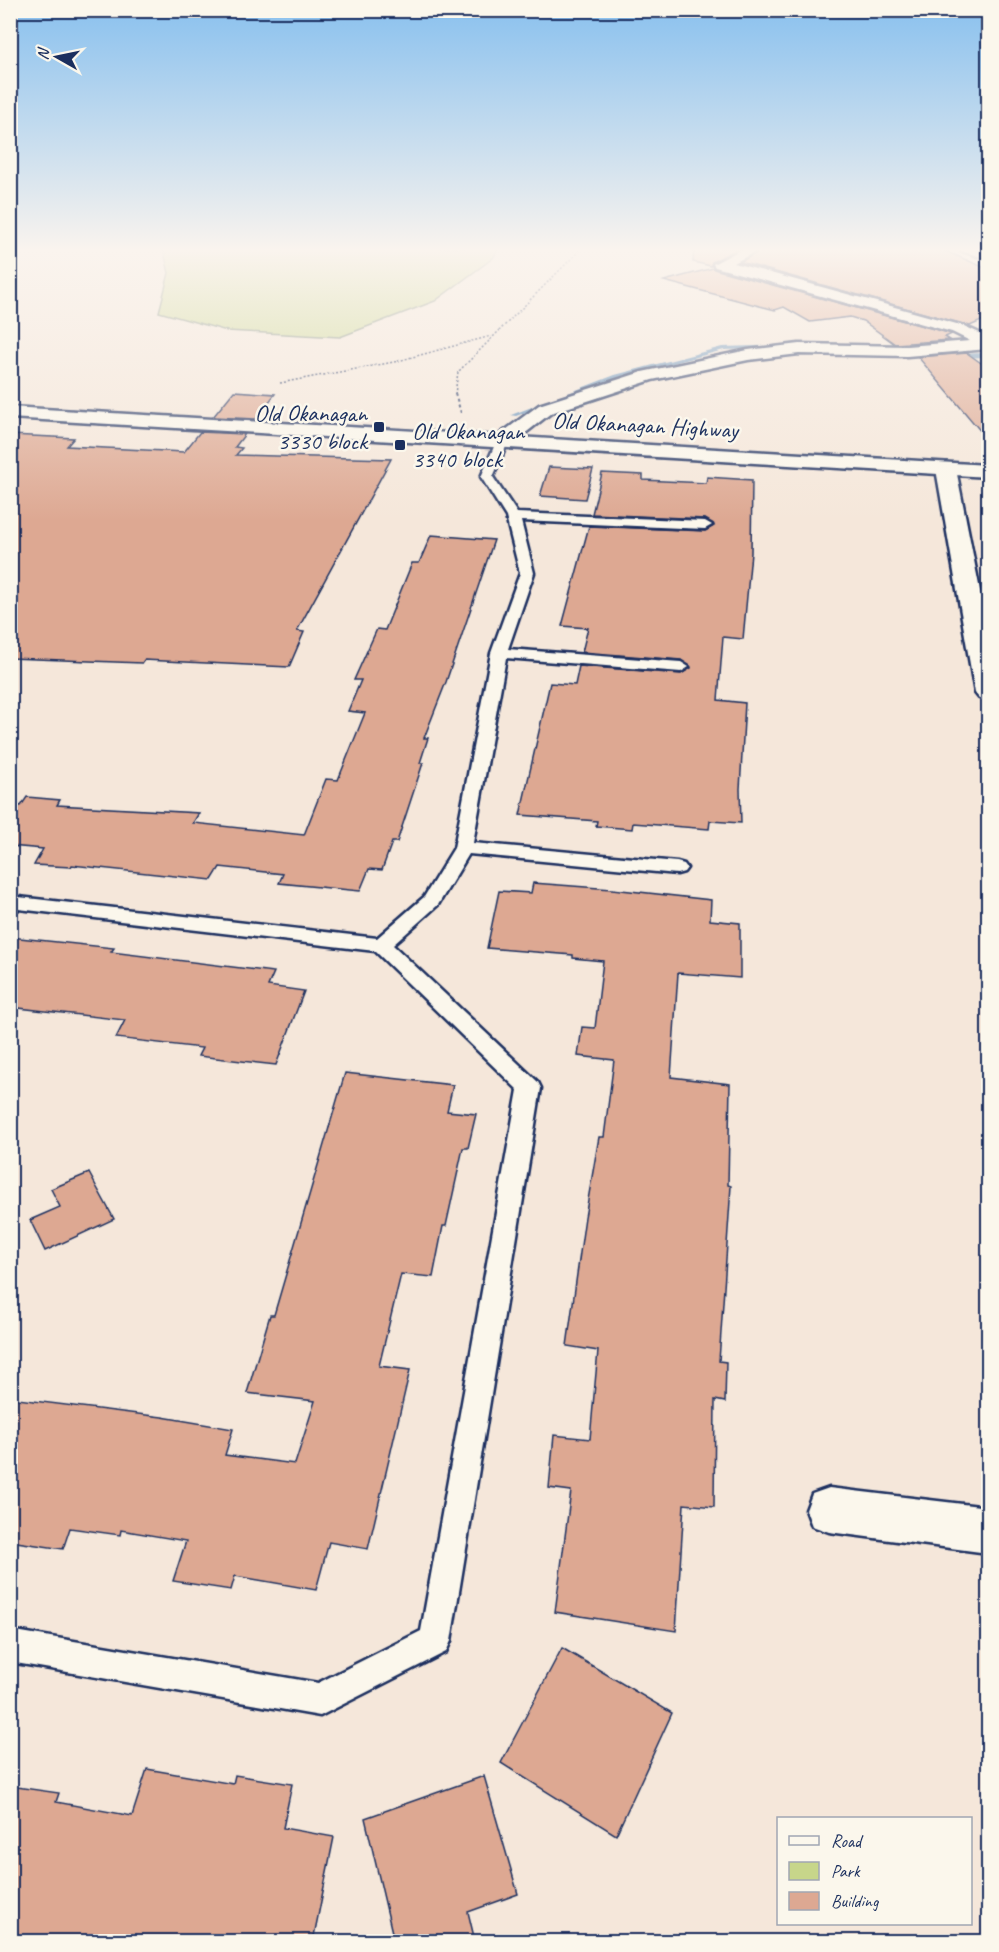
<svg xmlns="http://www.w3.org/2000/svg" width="999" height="1952" viewBox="0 0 999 1952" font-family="Caveat,sans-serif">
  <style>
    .green { fill: #c7d68a; stroke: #718274; stroke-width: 1.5 }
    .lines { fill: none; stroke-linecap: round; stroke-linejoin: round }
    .stream { fill: #6691ba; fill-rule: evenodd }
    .building { fill: #dda892; stroke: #1b2f5e; stroke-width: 1.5 }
    .service-casing { stroke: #1b2f5e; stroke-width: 5 }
    .minor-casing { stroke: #1b2f5e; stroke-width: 5 }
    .secondary-casing { stroke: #1b2f5e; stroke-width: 5 }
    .path-far1 { stroke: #1b2f5e; stroke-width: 1.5; stroke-dasharray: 2 2; stroke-linecap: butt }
    .path { stroke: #1b2f5e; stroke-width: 2; stroke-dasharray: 3 3; stroke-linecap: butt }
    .service { fill: #fbf7ec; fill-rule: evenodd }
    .minor { fill: #fbf7ec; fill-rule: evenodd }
    .secondary { fill: #fbf7ec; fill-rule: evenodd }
    .poi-dot { fill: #1b2f5e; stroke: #fbf7ec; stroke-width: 2 }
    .labels { text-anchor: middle; stroke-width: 5; stroke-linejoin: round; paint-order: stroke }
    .far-poi-label { font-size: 24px; fill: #1b2f5e; stroke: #fbf7ec; text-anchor: end }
    .far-street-label { font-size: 24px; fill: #1b2f5e; stroke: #fbf7ec }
  </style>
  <rect width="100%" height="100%" fill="#f5e7da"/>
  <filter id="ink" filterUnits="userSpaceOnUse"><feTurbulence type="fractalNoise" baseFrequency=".0167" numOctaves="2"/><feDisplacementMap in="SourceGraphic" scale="12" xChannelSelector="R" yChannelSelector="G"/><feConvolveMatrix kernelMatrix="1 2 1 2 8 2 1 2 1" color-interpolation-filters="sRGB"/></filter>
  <g filter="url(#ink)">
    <polygon class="green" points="163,248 499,248 493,258 435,301 340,337 227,331 159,312 169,273"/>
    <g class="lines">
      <g class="stream">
        <polygon points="787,345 789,348 724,350 619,377 516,416 511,415 615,375 722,347"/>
        <polygon points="901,353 936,354 939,356 936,358 899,356"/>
        <polygon points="988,353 988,357 957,358 954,356 957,354"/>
      </g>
    </g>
    <g class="building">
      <polygon points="694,248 739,248 712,262 711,266 693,262"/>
      <polygon points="764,248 938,248 988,269 988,318 970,326 740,262"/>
      <polygon points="713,268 714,269 952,334 945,337 950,340 895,344 863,321 850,317 810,322 784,307 775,310 664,281"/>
      <polygon points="967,353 988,368 988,440 918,357"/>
      <polygon points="234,391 275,394 256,419 213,417"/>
      <polygon points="200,432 245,434 235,447 242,448 236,455 391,459 297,631 304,632 289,667 144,660 142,663 10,658 10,435 74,438 67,446 184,452"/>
      <polygon points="549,467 593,469 585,499 540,496"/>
      <polygon points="602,473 643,475 643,480 706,483 707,477 752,480 751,553 743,639 723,637 718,700 745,703 740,789 741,823 710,821 709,829 633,823 632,829 596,826 597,821 520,815 550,683 575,685 579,666 681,674 691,668 681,660 582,652 588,628 562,626 589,526 705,531 714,526 705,519 592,514"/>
      <polygon points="431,535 494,540 446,682 424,738 428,738 420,763 423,763 397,842 392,842 382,870 369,869 360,891 279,883 283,874 220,867 212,880 72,865 71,867 34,865 43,849 10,846 10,805 21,806 27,797 60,800 57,805 199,813 193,823 304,835 326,779 338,780 365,713 348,711 361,680 354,680 367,651 377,629 385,630 412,563 419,563"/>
      <polygon points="533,883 612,889 711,900 710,920 740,923 740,978 678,973 671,1077 730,1084 728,1185 731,1186 719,1361 726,1362 725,1402 715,1400 714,1507 684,1504 676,1631 555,1612 571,1491 549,1488 554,1435 590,1439 598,1351 567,1346 585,1217 599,1137 604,1137 614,1060 578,1056 582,1027 595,1028 603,961 573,958 573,955 487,948 499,891 531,893"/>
      <polygon points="10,937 114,948 111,952 274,972 268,986 304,991 276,1065 198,1056 202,1048 116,1038 125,1020 10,1007"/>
      <polygon points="345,1073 453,1085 447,1111 476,1114 468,1148 463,1148 446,1226 443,1226 433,1277 401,1274 379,1366 410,1370 368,1549 329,1542 316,1590 235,1576 231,1590 173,1581 186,1541 121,1530 120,1535 70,1528 63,1549 10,1541 10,1398 162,1417 233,1429 225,1455 295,1464 315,1401 247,1393 270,1315 274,1315"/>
      <polygon points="89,1173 114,1219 45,1251 30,1220 60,1207 51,1189"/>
      <polygon points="562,1648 672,1713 616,1835 501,1763"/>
      <polygon points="147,1769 233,1784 235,1775 292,1784 283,1828 334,1837 313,1941 10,1941 10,1786 59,1793 56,1802 132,1816"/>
      <polygon points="484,1776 518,1894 468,1912 475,1941 394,1941 365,1818"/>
    </g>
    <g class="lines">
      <defs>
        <polygon id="service" points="502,438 508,442 493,477 517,513 705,521 712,525 705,529 521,521 534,573 508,649 681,662 689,667 681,672 506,658 473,843 677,862 684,864 687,868 684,872 677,874 469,854 438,905 393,945 538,1082 541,1088 451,1641 446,1652 320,1716 10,1662 10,1630 318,1683 421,1631 518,1090 375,951 10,908 10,896 377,938 424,897 454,848 491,653 520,573 506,517 481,477 496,442"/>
        <g id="minor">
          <polygon points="744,248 762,248 734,263 964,326 988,337 988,349 907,356 799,354 748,360 652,380 551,413 509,446 495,446 492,442 495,438 539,405 642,372 748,350 799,344 907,346 970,341 952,332 715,267 713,264"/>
          <polygon points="960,248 981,248 988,250 988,259 962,251"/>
          <polygon points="946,463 953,465 956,469 988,631 988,701 979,698 975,693 936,469 939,465"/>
          <polygon points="829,1488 988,1507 988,1553 829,1532 812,1526 806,1510 812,1494"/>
        </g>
        <polygon id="secondary" points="10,407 988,465 988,477 10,418"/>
      </defs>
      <use href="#service" class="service-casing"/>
      <use href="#minor" class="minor-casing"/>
      <use href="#secondary" class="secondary-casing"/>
      <g class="path-far1">
        <polyline points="280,383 394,362 491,336"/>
        <polyline points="455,394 458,372 577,253 579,248"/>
      </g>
      <polyline class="path" points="455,393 461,413"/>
      <use href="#service" class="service"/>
      <use href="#minor" class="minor"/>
      <use href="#secondary" class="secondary"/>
    </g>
  </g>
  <linearGradient id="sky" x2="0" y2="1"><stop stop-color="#88c0ee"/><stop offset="0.48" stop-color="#faf4ee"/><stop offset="1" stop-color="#faf4ee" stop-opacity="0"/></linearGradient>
  <rect width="999" height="521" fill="url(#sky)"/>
  <g class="poi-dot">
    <rect x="373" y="421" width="12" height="12" rx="3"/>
    <rect x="394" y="439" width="12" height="12" rx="3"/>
  </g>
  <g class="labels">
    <g class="far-poi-label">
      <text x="367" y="421">Old Okanagan<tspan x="367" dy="28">3330 block</tspan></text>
      <text x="412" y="439" text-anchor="start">Old Okanagan<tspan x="412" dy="28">3340 block</tspan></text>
    </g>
    <g class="far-street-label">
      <text transform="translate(645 425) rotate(3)" y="8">Old Okanagan Highway</text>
    </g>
  </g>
  <rect width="999" height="1952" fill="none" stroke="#fbf7ec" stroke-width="36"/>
  <rect x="18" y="18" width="963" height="1916" fill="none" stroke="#1b2f5e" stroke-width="2" filter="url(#ink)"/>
  <rect x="777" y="1817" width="195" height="108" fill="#fbf7ec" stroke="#a1a7b3" stroke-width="1.5"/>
  <rect x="789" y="1836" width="30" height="9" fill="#fbf7ec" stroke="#a1a7b3" stroke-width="1.5"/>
  <text x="831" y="1847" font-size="18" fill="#1b2f5e">Road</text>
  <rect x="789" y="1862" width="30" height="18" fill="#c7d68a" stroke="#a1a7b3" stroke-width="1.5"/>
  <text x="831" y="1877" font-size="18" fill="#1b2f5e">Park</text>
  <rect x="789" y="1892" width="30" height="18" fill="#dda892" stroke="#a1a7b3" stroke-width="1.5"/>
  <text x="831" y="1907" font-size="18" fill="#1b2f5e">Building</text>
  <g transform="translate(57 57) rotate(279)" stroke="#fbf7ec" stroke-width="4.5" paint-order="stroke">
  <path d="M0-4.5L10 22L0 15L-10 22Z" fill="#1b2f5e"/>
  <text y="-9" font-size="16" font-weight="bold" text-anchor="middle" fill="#1b2f5e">N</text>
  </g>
</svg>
